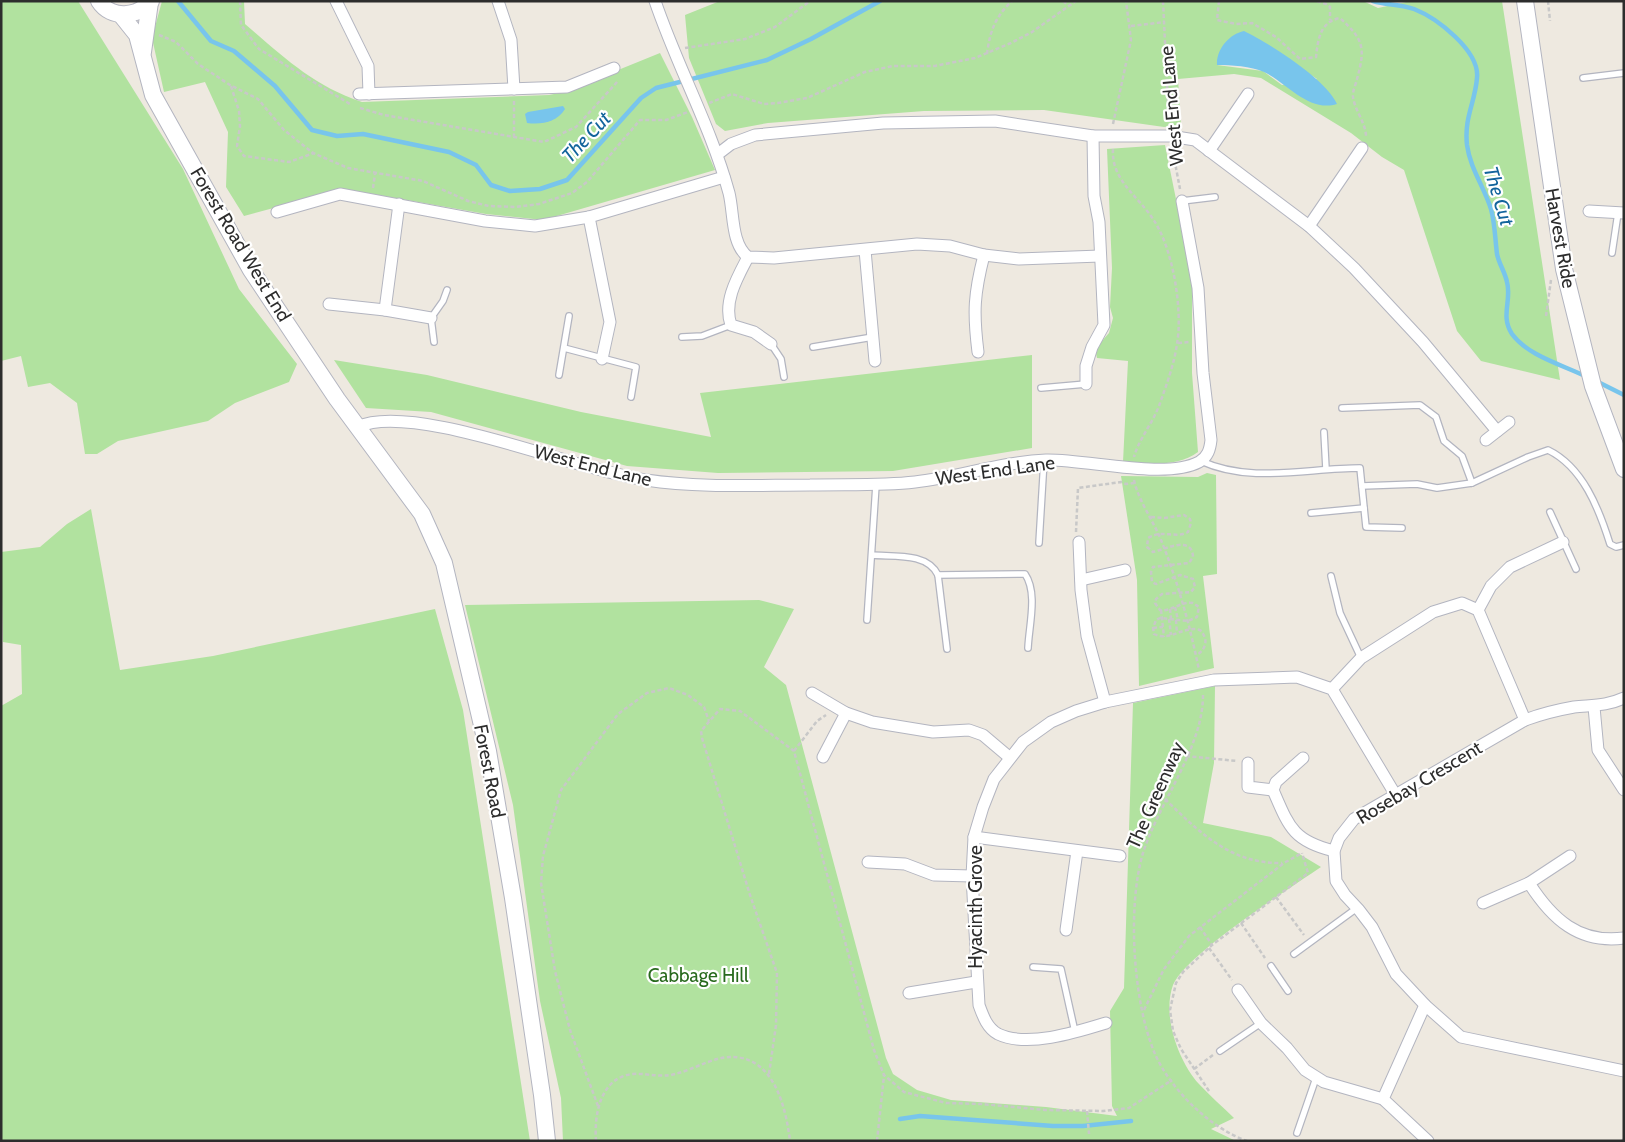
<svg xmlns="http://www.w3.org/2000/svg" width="1625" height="1142" viewBox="0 0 1625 1142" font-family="Cabin,sans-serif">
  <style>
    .green { fill: #b1e29f; fill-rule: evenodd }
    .water { fill: #78c5ec }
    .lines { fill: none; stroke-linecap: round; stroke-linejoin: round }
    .stream { stroke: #78c5ec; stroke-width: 4.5 }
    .lane-casing { stroke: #b3b5c0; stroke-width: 8 }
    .street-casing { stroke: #b3b5c0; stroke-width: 13 }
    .secondary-casing { stroke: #b3b5c0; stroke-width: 18 }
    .path { stroke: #c8c8c8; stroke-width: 2.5; stroke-dasharray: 4 2.5; stroke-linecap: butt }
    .lane { stroke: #fff; stroke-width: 5.5 }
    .street { stroke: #fff; stroke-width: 11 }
    .secondary { stroke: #fff; stroke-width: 16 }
    .labels { text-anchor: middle; stroke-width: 4.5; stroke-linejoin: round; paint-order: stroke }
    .street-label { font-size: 19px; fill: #2d2d2d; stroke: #fff }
    .park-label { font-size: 19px; fill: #286a1d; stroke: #fff }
    .water-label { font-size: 20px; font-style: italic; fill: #12649c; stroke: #fff }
  </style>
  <rect width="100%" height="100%" fill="#eee9e0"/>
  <g class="green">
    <polygon points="1,1 78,1 183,169 239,289 297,364 289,382 235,403 208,421 118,441 97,454 85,454 77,403 50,383 28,387 21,356 1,361"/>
    <path d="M162,1H244L245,24C284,57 312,85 362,102L549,95L564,92L660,53L692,117L715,170L543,220L486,214L344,189L244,216L226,187L228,132L205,82L164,92L152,38Z"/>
    <path d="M720,1H1363L1378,8L1411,1H1502L1560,380L1481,361L1457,331L1404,170L1382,157L1351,133L1261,78L1234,74L1178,79L1181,125L1164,127L1044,110L924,111L768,123L725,131L716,124L689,58L685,15ZM1293,63L1317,79L1282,85L1263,71L1217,65Z"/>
    <path d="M1165,145L1192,278V373L1198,452C1176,468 1149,463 1123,462L1128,361L1097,358L1095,349L1109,333L1113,318L1110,307L1112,268L1107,149Z"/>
    <polygon points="1032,355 1032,448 893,471 718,473 627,466 431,412 366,408 334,360 427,375 581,412 711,437 700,393"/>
    <polygon points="1207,473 1216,475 1217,574 1203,576 1214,668 1139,686 1137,580 1121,476 1198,477"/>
    <polygon points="91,509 120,670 213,656 435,609 463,710 530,1141 1,1141 1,706 22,694 21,645 3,642 1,552 40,547 67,524"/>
    <path d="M759,600L794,609L764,667L786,685L886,1058L893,1074L917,1090L951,1100L1046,1107L1117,1116L1112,1106L1110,1011L1124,988L1133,703L1215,686L1214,763L1203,823L1271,837L1321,867C1289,889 1186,954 1173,985C1162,1015 1178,1061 1199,1084C1210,1096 1223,1107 1234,1118L1211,1129L1236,1141H563L561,1098L540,1001L513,805L465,605Z"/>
  </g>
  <g class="water">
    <path d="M1244,31C1269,43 1326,79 1337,104C1309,113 1286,82 1264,72C1251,66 1231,65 1217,65C1216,50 1229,34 1244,31Z"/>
    <path d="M563,106L565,109C557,122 542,125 527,123L525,114L528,112Z"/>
  </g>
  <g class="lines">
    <g class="stream">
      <polyline points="178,1 211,41 234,51 275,86 312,130 337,136 363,134 449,152 476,165 491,185 510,191 540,189 567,180 641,98 656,88 767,60 811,39 880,1"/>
      <path d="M1373,1C1386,5 1401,4 1414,9C1437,18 1480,51 1477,78C1475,103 1464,117 1467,145C1470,168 1484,187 1491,209C1495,224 1495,238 1497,254C1499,264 1505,272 1507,282C1512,300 1500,316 1512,334C1528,356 1563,365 1587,377"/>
      <polyline points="1596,381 1624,395"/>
      <polyline points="900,1119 920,1116 1053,1126 1083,1126 1131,1121"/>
    </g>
    <defs>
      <g id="lane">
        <polyline points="1583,78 1624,73"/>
        <polyline points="1182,201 1215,197"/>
        <polyline points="1612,253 1618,213"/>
        <polyline points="682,337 702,336 731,325"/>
        <polyline points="434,342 431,318 443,301 447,290"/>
        <polyline points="771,344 781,359 784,377"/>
        <polyline points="813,347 873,337"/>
        <polyline points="564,348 636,367 631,397"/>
        <polyline points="559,375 569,316"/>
        <polyline points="1041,388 1086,384"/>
        <polyline points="1342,408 1420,405 1436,417 1444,441 1462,456 1472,483"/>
        <polyline points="1324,432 1326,469"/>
        <path d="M1201,461C1251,484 1307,468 1360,468L1366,527L1402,528"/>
        <path d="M1362,486L1417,484L1437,488L1472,483L1528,457L1548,450C1583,467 1599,509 1610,544L1616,547L1624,545"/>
        <polyline points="1550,512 1576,569"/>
        <polyline points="1311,513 1364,508"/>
        <polyline points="1039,543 1044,460"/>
        <path d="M872,555C893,557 927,552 938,575L947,649"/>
        <path d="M938,575L1025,574C1038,593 1029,625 1028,648"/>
        <polyline points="1331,576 1340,613 1361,658"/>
        <polyline points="867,620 876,485"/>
        <polyline points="1294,954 1357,908"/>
        <polyline points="1271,966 1288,991"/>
        <polyline points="1033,967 1061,969 1075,1032"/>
        <polyline points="1220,1051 1261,1023"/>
        <polyline points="1297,1133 1316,1078"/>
      </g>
      <g id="street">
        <polyline points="336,1 368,66 369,94"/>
        <polyline points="498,1 511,40 514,89"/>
        <path d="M655,1C677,66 711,127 729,193C734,213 731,244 748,257L774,258L917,244L950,246L984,255L1019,259L1100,256"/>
        <polyline points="359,94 567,87 614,68"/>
        <polyline points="1209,151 1248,94"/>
        <polyline points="718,154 731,144 755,135 883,123 995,121 1093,136 1170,136 1195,140 1309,226 1354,268 1423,342 1497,431"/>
        <polyline points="1589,211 1624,213"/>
        <polyline points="277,212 340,194 485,221 535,226 589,217 724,177"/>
        <polyline points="589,217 610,322 602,359"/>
        <polyline points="1309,226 1362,148"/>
        <polyline points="865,250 875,361"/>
        <path d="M748,257C737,278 723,302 731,325L754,332L771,344"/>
        <polyline points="329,304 385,310 431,318"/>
        <polyline points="385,310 399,204"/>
        <path d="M978,352C973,312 974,294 984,255"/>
        <polyline points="1086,384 1086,366 1092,347 1104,325 1099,222 1094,196 1093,136"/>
        <path d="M358,427C402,405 533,452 582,465C603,470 625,477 646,480C699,488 756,485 810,485C845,484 880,486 915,482C959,477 1002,462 1046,460C1087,459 1165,480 1199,462C1208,457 1210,449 1211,440L1203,373L1198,288L1182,201"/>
        <polyline points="1486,440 1509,422"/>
        <polyline points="1079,542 1081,590 1087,636 1105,702"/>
        <polyline points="1081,580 1125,570"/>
        <polyline points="1478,610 1491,586 1510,567 1563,542"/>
        <polyline points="1332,689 1361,658 1433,612 1462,603 1478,610 1525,720"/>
        <polyline points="812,693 846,713 872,722 933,732 969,730 983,735 1009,757"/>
        <path d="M1624,698C1607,706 1592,705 1574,707C1557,710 1541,714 1525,720L1354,819L1339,838L1334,851L1336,881L1345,895L1359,910L1372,927L1396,974L1425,1005L1461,1037L1624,1071"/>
        <polyline points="1594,707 1598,750 1624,790"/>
        <polyline points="823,757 846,713"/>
        <path d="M1303,758L1276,782L1273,790C1289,827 1293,841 1334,851"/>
        <polyline points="1248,763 1248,787 1273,790"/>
        <polyline points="974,837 1120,856"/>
        <polyline points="868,862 905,864 934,875 972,876"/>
        <path d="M1529,883C1552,919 1579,944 1624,938"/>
        <polyline points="1483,903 1529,883 1570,856"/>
        <polyline points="1066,930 1077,851"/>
        <polyline points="1238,990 1261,1023 1287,1048 1305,1070 1324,1082 1383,1099"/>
        <polyline points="909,993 976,982"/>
        <polyline points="1425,1005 1383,1099 1428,1141"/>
        <path d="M1106,1023C1077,1032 1027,1048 998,1034C987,1028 983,1016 979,1005L972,876L974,837L983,807L994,779L1023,742L1051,722L1076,711L1105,702L1214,680L1297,677L1332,689L1395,794"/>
      </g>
      <g id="secondary">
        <path d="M99,1C111,20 138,17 151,1"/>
        <polyline points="1525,1 1564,269 1593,386 1624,469"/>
        <polyline points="121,15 137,35 153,95 251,270 337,399 422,514 444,563 488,751 513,898 542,1095 547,1141"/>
        <polyline points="143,52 150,2"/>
      </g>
    </defs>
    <use href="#lane" class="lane-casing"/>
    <use href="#street" class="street-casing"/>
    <use href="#secondary" class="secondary-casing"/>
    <g class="path">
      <polyline points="240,1 241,25 259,49 350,104"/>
      <polyline points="1063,1 1068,5"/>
      <polyline points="1163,1 1169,125"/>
      <path d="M1219,1L1217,20L1236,24L1252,23L1276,37L1300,59L1316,57C1318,39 1320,22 1340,18C1363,39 1366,47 1357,79C1356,84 1352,92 1353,97C1355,111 1366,123 1366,137"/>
      <polyline points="1317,1 1326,4 1330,7 1330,20"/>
      <polyline points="1548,1 1550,21"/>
      <polyline points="1131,26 1164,22"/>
      <polyline points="159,35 176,42 198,64 230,85 258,99 284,130 313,153 348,168 423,181 468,201 489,206 515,207 539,204 572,193 587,182 640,120 666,120 688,112"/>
      <polyline points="685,48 745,39 775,27 810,1"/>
      <path d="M987,54C990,31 995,17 1012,1"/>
      <polyline points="231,86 239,111 240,126 237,146 244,156 289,162 314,153"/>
      <polyline points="514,101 514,137"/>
      <polyline points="709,103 732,94 764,104 778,103 807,98 865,72 893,66 935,66 975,58 1011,43 1032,32 1076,1"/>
      <polyline points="360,108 384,115 544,142 576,127 618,81"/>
      <polyline points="1113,124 1131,40 1126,1"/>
      <polyline points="1172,147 1180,189"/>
      <path d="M1113,149C1111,180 1138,196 1153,219C1173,248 1183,310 1177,344C1174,365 1166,386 1159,406C1152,424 1139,439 1134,457"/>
      <polyline points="373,188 375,174"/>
      <polyline points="1546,316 1551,280"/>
      <polyline points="1178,343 1189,342"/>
      <path d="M1134,480C1138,500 1153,520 1161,540C1178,582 1190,626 1199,670"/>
      <path d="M1151,517L1164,518L1184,515L1190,519L1191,523L1188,532C1175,539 1163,529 1148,538L1147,547L1153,552C1166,549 1192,535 1193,557L1189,563L1153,567L1151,572L1152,582L1156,584L1180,575L1193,579L1195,587L1191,592L1162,594L1156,599L1155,603L1160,610C1171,612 1181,601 1193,603L1199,607L1197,617L1188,621L1160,618L1156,620L1153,628L1154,634C1170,642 1184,625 1200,630C1209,639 1206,649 1197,655"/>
      <polyline points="1076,532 1078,488 1121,482 1126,484 1134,483"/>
      <polyline points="1175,607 1178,620"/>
      <polyline points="1170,609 1171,619"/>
      <polyline points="1161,610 1164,637"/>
      <polyline points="1169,619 1171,635"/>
      <polyline points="1176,620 1177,633"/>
      <polyline points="1153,628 1163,627"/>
      <path d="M1203,695C1203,748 1159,802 1143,853C1127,906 1133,1003 1155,1054C1171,1090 1210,1128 1247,1141"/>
      <polyline points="794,751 817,721 826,715"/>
      <polyline points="1186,756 1237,761"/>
      <path d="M1165,799C1200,833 1231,864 1282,863"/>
      <polyline points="1276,897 1304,935"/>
      <polyline points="1241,923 1265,958"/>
      <polyline points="1200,927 1212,945"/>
      <polyline points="1209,948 1232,980"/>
      <polyline points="1144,1010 1164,969 1189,936 1284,863 1302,853"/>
      <polyline points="1194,1069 1213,1055"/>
      <polyline points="769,1074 776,1025 777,973 750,895 702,738 701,731 720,709 740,711 794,751 874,1050 884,1075 904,1092 946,1103 982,1104 1045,1110 1103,1111 1129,1108 1172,1080"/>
      <polyline points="1209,1091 1181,1049 1173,1031 1170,1010 1176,983 1183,972 1212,945 1308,873 1302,853"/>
      <polyline points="598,1106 570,1030 555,971 541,883 543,856 561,790 618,714 647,693 669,688 688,695 704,707 709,721"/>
      <polyline points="1087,1111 1089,1134"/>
      <path d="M596,1141C594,1115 600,1077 633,1074C647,1073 660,1078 675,1074C693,1070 714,1056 733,1057C775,1058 786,1109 790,1141"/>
      <polyline points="877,1141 884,1075"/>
      <polyline points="1622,1141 1624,1139"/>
    </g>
    <use href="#lane" class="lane"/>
    <use href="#street" class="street"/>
    <use href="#secondary" class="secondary"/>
  </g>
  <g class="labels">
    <g class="street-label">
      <text transform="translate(1171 106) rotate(-95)" y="7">West End Lane</text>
      <text transform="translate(1561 238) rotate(80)" y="7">Harvest Ride</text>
      <text transform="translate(241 244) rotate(59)" y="7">Forest Road West End</text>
      <text transform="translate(593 465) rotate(14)" y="7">West End Lane</text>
      <text transform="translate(995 470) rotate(-8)" y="7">West End Lane</text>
      <text transform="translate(490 771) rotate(79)" y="7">Forest Road</text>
      <text transform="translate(1419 782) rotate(-31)" y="7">Rosebay Crescent</text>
      <text transform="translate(1155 795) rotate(-66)" y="7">The Greenway</text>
      <text transform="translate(975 907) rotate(-90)" y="7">Hyacinth Grove</text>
    </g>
    <g class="park-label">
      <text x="698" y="982">Cabbage Hill</text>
    </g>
    <g class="water-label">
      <text transform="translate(586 137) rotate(-47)" y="7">The Cut</text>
      <text transform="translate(1499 196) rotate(73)" y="7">The Cut</text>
    </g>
  </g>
  <rect width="1625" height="1142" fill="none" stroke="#2d2d2d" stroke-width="5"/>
</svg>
